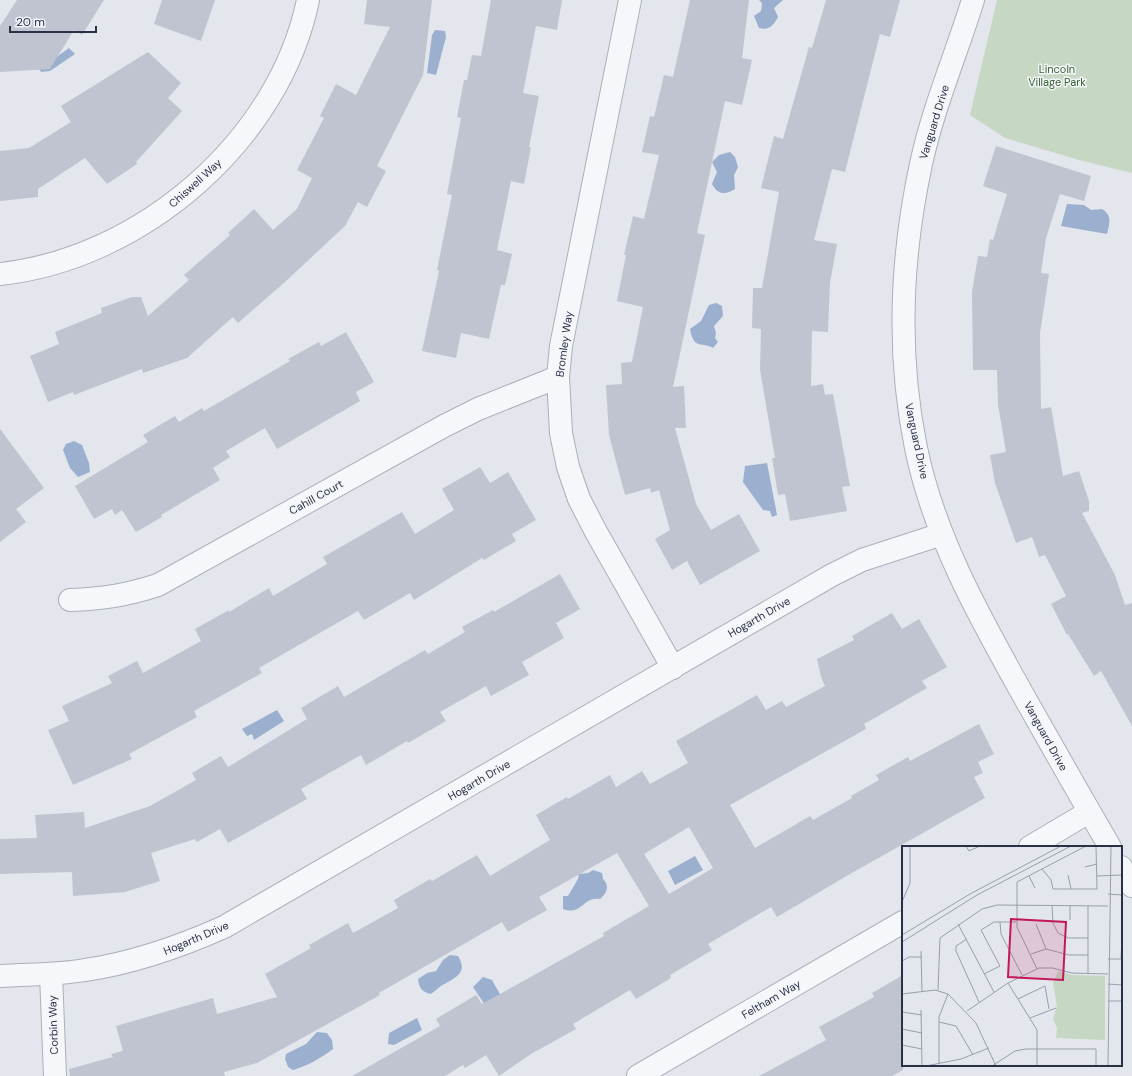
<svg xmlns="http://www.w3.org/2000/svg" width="1132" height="1076" viewBox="0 0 1132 1076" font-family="'DM Sans',sans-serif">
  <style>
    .green { fill: #c6d7c3 }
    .water { fill: #9bafcf }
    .building { fill: #bfc4d0; fill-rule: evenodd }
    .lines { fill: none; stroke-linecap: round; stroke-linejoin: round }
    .minor-casing { stroke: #abb0ba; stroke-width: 24 }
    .minor { stroke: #f6f7fa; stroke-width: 22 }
    .labels { text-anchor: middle; stroke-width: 3; stroke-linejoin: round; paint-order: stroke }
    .park-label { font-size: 11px; fill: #396335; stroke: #f3f5f9 }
    .street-label { font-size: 11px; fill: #293146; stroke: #f3f5f9 }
    .inset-road { fill: none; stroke: #999eaa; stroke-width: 1 }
    .view { fill: #c2185b; fill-opacity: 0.15; stroke: #c2185b; stroke-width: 2 }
    .inset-edge { fill: none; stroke: #293146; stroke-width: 2 }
  </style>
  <rect width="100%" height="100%" fill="#e3e6ec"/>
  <polygon class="green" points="997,0 1132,0 1132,173 1079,160 1005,138 970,115"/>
  <g class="water">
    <path d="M759,0H783L774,8L778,17C774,25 769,31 759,28L754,16L761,11L762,3Z"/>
    <polygon points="435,30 445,31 446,37 436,75 427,73 432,35"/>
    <polygon points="37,42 58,56 69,48 75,54 50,71 41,72 29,50"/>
    <path d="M730,152L735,157L738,167L734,175L735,189C725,195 718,195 712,184L717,172L712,162L719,155Z"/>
    <path d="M1067,204L1084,205L1091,210L1102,209C1112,215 1110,223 1107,234L1061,226Z"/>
    <path d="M716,303L722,306L723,316L714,326L716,333L715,338L718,342L713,348C700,341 694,350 690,329L701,321L709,305Z"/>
    <polygon points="74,441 82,445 89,463 90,472 78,477 70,468 63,450 66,444"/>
    <polygon points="767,463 777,515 772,517 770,511 763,510 743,482 745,466"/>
    <polygon points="277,710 284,721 254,740 252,734 247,736 242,729"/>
    <polygon points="695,856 703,870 675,885 668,871"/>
    <path d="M593,870L602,873L603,879C610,886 607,893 600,899C583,896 582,916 563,909V896H568L578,879L579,874L588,873Z"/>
    <path d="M450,955L458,956C469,974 454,978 441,986C438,988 435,991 431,994C422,992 419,988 418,979L427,973L436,971L443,960Z"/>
    <polygon points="483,977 492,980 505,1003 485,1005 473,987"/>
    <polygon points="417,1018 422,1030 394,1045 388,1044 389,1033"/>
    <path d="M317,1032L327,1033L332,1040L333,1049C323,1057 305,1067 293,1070L288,1067L285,1059L286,1054L306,1044Z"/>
  </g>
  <g class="building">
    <polygon points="17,0 104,0 82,35 74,30 50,69 0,72 0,26"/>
    <polygon points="162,0 215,0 201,41 154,24"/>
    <polygon points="367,0 432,0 423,75 377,166 386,171 367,207 358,202 345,226 285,282 238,323 233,317 187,358 143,373 142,369 74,395 73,392 48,402 30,356 59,344 55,332 102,313 101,308 132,297 141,297 148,316 189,280 184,275 230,235 228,233 254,209 273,230 297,209 312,178 297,170 324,118 320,116 336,84 356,95 390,27 364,24"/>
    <polygon points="491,0 562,0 557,30 536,26 523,93 539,96 529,147 531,147 524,184 511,181 497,250 512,254 505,285 501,285 489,339 461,333 456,358 422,351 439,271 437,270 452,195 447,194 461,118 457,117 464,80 467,80 472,55 481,56"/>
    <polygon points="690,0 749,0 742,58 752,60 742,105 725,101 697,233 705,235 673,387 684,386 686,428 675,428 696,504 711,530 739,514 760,551 700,585 687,561 672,570 655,539 670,530 659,490 651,493 650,488 625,495 609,435 606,385 622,384 621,363 632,362 643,307 617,301 626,255 624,255 633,216 644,219 659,155 642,152 650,116 654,117 664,75 673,77"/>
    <polygon points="826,0 900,0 890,37 880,34 845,172 832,169 814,240 837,244 830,283 828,332 812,331 811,386 823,384 825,395 833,394 850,486 842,487 847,511 790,521 785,494 778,495 772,458 775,458 760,370 761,329 752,328 753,288 762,288 779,192 761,188 774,136 783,139 809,47 812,48"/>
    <polygon points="148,52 181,83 168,98 182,111 136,162 137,164 107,184 85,158 38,189 38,197 0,201 0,151 29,148 71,122 61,106"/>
    <polygon points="996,146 1091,176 1084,201 1060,194 1046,238 1041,273 1049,274 1040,333 1041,409 1051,407 1063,476 1079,471 1089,501 1089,511 1082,513 1115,575 1125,605 1132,603 1132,726 1101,671 1094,676 1068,634 1067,635 1051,604 1066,596 1045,555 1039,557 1032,537 1016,543 995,483 990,455 1006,452 998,404 997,370 973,370 972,292 978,256 987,257 990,239 993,240 1007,194 983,186"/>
    <polygon points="346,332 374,382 356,392 360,401 277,449 265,428 226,451 230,457 213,468 220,480 161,515 162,517 136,532 122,510 115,515 112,509 94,519 75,486 148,442 143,435 175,416 179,422 202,408 204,411 290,361 288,359 319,342 321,346"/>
    <polygon points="0,429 44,488 16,509 26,522 0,542"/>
    <polygon points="480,467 490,483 508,472 536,520 512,534 516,541 484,560 482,558 414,600 410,593 364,620 358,611 337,623 259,668 262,673 194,711 197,717 129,754 132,759 73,785 48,730 69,721 62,706 112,683 108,676 137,661 143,673 201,641 195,629 229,610 229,612 269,588 273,596 327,564 323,557 402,512 415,534 454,510 442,489"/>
    <polygon points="560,574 580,609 556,623 564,638 522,662 529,675 491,696 486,686 440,712 446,721 408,743 407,741 366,765 361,755 301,789 307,799 228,843 220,829 197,842 195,839 151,853 160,881 125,892 73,896 72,872 0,874 0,839 37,838 35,815 84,812 85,828 150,806 196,780 192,773 221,756 228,767 307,719 301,708 338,686 344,697 425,650 428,654 465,632 462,627 493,610 494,612"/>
    <path d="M892,613L902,629L919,619L947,667L922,681L927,688L864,724L866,729L730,805L755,848L810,816L813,820L852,798L851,796L879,780L876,775L908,757L910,761L979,724L994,754L978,762L983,773L974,777L985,798L850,874L777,917L771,907L708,944L712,950L670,975L671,978L636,999L630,990L573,1024L576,1029L531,1054L499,1076L486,1055L465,1068L463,1065L445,1076H352L440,1026L436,1019L476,995L482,1004L604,936L603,933L649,906L617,853L539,897L547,910L508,932L502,922L379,993L380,995L257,1063L224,1072L225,1076H70L69,1069L113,1057L111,1054L123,1051L116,1026L213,998L217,1014L277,997L265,974L311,948L309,945L348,923L353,933L398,908L394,900L430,879L432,881L477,855L490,876L550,840L536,815L567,797L568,799L610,775L616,787L642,771L650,784L688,763L676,741L757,695L766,710L782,701L786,707L825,686L821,677L817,659L854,640L852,636ZM689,827L713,868L669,894L644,854Z"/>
    <polygon points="903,975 903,1070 892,1076 759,1076 826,1040 819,1027 874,997 872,993"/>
  </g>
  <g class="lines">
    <defs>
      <g id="minor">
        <polyline points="630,0 561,346 558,377 561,433 568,467 579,499 595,530 673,668"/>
        <path d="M973,0C956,55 933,108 921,164C901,257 897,355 916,448C934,536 979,616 1022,693C1051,744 1080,796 1110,847"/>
        <path d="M0,274C141,259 279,141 308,0"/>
        <path d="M70,600C103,599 127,595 158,585L444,426L478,409L558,377"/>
        <polyline points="1030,847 1089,812"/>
        <polyline points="1121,867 1132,886"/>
        <polyline points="51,974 55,1076"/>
        <path d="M0,976C28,974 57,975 85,970C134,963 179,947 224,927L832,575L862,560L942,534"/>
        <polyline points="638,1076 903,922"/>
      </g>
    </defs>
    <use href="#minor" class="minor-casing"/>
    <use href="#minor" class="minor"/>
  </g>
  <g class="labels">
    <g class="park-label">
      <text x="1057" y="73">Lincoln<tspan x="1057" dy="13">Village Park</tspan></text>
    </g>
    <g class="street-label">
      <text transform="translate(934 122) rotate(-73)" y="4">Vanguard Drive</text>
      <text transform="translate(195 183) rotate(-42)" y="4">Chiswell Way</text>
      <text transform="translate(564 344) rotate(-82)" y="4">Bromley Way</text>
      <text transform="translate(917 441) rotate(78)" y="4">Vanguard Drive</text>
      <text transform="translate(316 497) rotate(-29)" y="4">Cahill Court</text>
      <text transform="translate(759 617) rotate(-30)" y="4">Hogarth Drive</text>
      <text transform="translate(1046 736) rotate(61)" y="4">Vanguard Drive</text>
      <text transform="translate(479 780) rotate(-30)" y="4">Hogarth Drive</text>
      <text transform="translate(196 938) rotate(-23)" y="4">Hogarth Drive</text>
      <text transform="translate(771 999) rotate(-30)" y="4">Feltham Way</text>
      <text transform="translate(53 1025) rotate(-92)" y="4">Corbin Way</text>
    </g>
  </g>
  <g transform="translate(902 846)">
    <rect width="220" height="220" fill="#e3e6ec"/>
    <path d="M156,125L170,129L203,130V194L154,192L155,182L151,173L155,160L151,137Z" fill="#c6d7c3"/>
    <path class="inset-road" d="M64,0L67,5L78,0M183,21L195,18M140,23L149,34L151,43H195L194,0M166,29L169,43M127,30L133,42M195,30L220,29M206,48L220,49M0,56L8,37V0M150,59L151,77L156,87L166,92H186M168,59V74M98,76L99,88L120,129M56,78L92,146M134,78L144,103M0,89L68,48L159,0M65,93L54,100V105L77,156M0,96L75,49L169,0M19,105L20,145M129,108L144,103L167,109H186M206,113H219M219,113L220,91M0,115L7,111H20M135,123L115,81V36L184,0M186,127V60M82,128L98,120L79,84L92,76H114M106,137L135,184V220M206,138L220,139M36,144L38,92L80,63L95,59L206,60M0,148L33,144L46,148L74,177L94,220M116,153L143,140L147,163M206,155H220M19,164L20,220M65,165L106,137L137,122H150L170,127L206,128M0,166L20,169M128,172L154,162M37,176L54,180L71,209M0,183L20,187M0,199L20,203M37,218V171L46,148M24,220L59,213L87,202M90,220L113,205L124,203H194V220M206,220L209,0"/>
    <path class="view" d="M109,73L164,76L161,134L106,131Z"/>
    <rect width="220" height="220" class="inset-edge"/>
  </g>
  <path d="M10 26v6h86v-6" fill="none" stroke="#293146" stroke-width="2"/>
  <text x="16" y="26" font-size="12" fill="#293146" stroke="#f3f5f9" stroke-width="3" paint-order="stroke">20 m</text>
</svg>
